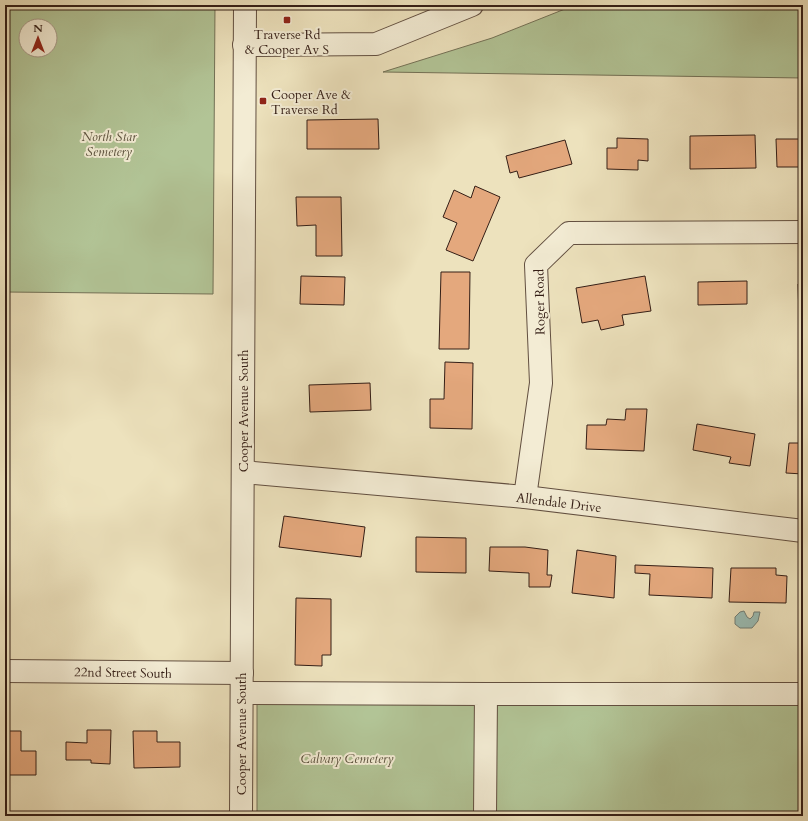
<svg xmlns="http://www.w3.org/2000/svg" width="808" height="821" viewBox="0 0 808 821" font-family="Cardo,serif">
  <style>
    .green { fill: #b2c496; stroke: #737156; fill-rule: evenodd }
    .water { fill: #9abdb5; stroke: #717d75 }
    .building { fill: #e4a87d; stroke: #341e16 }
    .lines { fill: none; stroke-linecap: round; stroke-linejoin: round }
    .minor-casing { stroke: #624f40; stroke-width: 24 }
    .minor { stroke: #f3ecd4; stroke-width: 22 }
    .poi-dot { fill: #8f2418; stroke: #f3ecd4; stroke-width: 1.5 }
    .labels { text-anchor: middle; stroke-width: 4; stroke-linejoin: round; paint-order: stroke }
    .poi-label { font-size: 13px; fill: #341e16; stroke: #f3ecd4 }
    .park-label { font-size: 13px; font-style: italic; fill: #5a503c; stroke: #f3ecd4 }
    .street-label { font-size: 13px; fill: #341e16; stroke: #f3ecd4 }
  </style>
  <rect width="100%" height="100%" fill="#ede2bd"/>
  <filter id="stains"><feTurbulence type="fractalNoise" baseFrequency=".005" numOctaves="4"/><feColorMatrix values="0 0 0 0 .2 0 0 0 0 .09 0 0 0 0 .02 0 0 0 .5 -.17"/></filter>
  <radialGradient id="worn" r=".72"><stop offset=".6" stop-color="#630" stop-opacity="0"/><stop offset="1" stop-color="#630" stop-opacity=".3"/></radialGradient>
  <g class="green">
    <path d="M5,5H215L213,294L5,292ZM26,26H50V50H26Z"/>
    <polygon points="575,5 803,5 803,78 383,72 492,38"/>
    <polygon points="257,699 803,705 803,816 257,816"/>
  </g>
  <polygon class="water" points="744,611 747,617 750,619 753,616 754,612 760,612 758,621 752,628 740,628 735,624 735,617 740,612"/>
  <g class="building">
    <polygon points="378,119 379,149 307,149 307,120"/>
    <polygon points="755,135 756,168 690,169 690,136"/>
    <polygon points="617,138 648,139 648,161 638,160 638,170 607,169 607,148 617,148"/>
    <polygon points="776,139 803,139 803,167 777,167"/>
    <polygon points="565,140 572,164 519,178 517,171 510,173 506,156"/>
    <polygon points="475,186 500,197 473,261 446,250 457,223 443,217 454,190 471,198"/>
    <polygon points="296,197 341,197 342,256 316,256 316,225 297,226"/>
    <polygon points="441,272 470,272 469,349 439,349"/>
    <polygon points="301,276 345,277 344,305 300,304"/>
    <polygon points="645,276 651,311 622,315 624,325 601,330 598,320 582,323 576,288"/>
    <polygon points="747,281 747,304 698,305 698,282"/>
    <polygon points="798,284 803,284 803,318 799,318"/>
    <polygon points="445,362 473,363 472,429 430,428 430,399 444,399"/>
    <polygon points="370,383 371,410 310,412 309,385"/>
    <polygon points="626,409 647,409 644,451 586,449 587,425 606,425 607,419 625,420"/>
    <polygon points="697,424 755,434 750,466 729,463 731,457 693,450"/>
    <polygon points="789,443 803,443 803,474 786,473"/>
    <polygon points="284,516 365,527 361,557 279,547"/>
    <polygon points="416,537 466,538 466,573 416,572"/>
    <polygon points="490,547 525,547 548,550 547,575 552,575 550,587 529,587 529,573 489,571"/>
    <polygon points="577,550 616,556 614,598 572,593"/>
    <polygon points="635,565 713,568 712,598 649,595 650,574 635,573"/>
    <polygon points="731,568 776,568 776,575 787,576 786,603 729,602"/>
    <polygon points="296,598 331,599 331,655 322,655 322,666 295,665"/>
    <polygon points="87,730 111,730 110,764 91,763 91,760 66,760 66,742 87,743"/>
    <polygon points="5,731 21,731 21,751 36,751 36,775 5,775"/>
    <polygon points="133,731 157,731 157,742 180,742 180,767 134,768"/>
  </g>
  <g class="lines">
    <defs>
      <g id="minor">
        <polyline points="244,45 376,44 472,5"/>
        <polyline points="243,472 525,497 803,531"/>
        <polyline points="525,497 541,383 536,265 569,233 803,232"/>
        <polyline points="5,671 242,673"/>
        <polyline points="242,693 486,694 485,816"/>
        <polyline points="486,694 803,694"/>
        <polyline points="241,816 245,5"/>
      </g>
    </defs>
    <use href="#minor" class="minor-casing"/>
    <use href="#minor" class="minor"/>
  </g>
  <g class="poi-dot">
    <rect x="283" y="16" width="8" height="8" rx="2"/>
    <rect x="259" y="97" width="8" height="8" rx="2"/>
  </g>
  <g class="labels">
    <g class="poi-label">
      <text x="287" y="39">Traverse Rd<tspan x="287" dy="15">&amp; Cooper Av S</tspan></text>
      <text x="271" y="99" text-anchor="start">Cooper Ave &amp;<tspan x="271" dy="15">Traverse Rd</tspan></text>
    </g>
    <g class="park-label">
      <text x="109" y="141">North Star<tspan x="109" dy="15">Semetery</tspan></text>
      <text x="347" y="763">Calvary Cemetery</text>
    </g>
    <g class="street-label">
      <text transform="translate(539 302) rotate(-91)" y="5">Roger Road</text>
      <text transform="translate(243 411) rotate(-90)" y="5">Cooper Avenue South</text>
      <text transform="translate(559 502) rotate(7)" y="5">Allendale Drive</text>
      <text transform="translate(123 672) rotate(1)" y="5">22nd Street South</text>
      <text transform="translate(241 734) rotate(-90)" y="5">Cooper Avenue South</text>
    </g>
  </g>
  <rect width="808" height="821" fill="none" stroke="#ede2bd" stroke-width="20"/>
  <rect x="6" y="6" width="796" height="809" fill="none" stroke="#341e16" stroke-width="2"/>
  <rect x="10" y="10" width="788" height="801" fill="none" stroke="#341e16"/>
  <g transform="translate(38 38)"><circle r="19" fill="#f3ecd4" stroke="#a79a88"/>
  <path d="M0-3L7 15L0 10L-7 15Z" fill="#8f2418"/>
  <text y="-6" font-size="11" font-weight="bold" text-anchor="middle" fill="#341e16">N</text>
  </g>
  <rect width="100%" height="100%" filter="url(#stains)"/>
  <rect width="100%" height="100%" fill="url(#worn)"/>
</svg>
